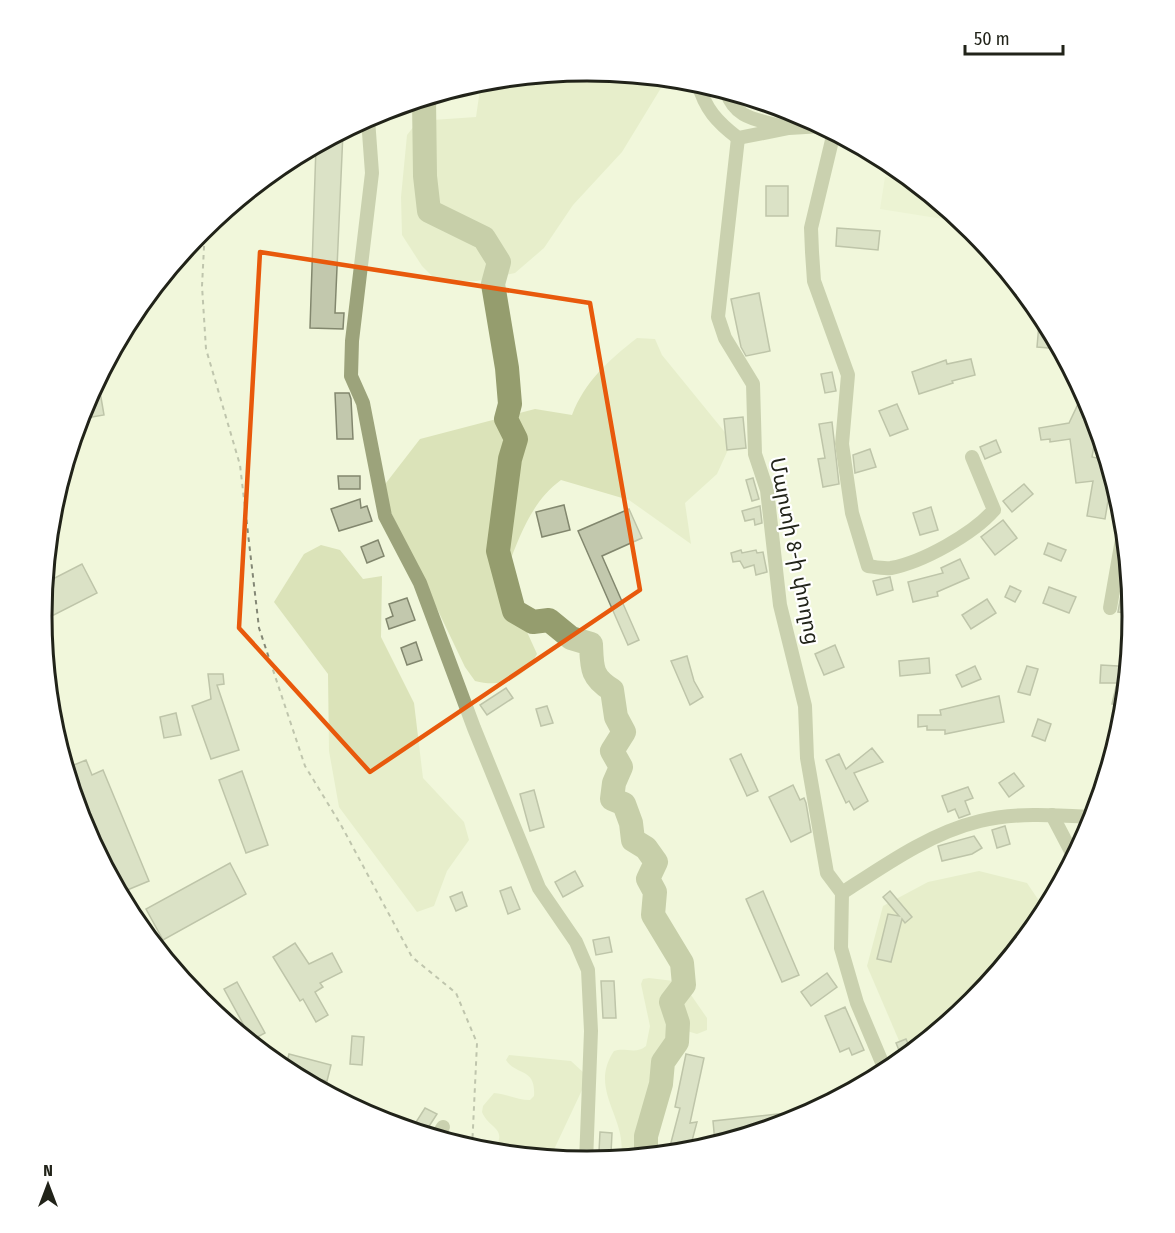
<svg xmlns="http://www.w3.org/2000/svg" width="1175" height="1233" viewBox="0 0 1175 1233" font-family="'Fira Sans Condensed','Noto Sans Armenian',sans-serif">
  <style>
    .built { fill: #e6edca }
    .green { fill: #dbe3b9 }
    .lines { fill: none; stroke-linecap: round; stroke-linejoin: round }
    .river { stroke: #959d6e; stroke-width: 24 }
    .building { fill: #c2c8ad; stroke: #82876e; stroke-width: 1.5 }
    .path { stroke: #848876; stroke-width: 2; stroke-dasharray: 4.5 4.5; stroke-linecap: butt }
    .minor { stroke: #9ca37b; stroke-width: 14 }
    .marked { fill: none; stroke: #e8590c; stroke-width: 4.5; stroke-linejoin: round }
    .labels { text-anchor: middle; stroke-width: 4.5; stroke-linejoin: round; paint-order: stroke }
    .street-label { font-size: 21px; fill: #212319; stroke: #fff }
    .rim { fill: none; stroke: #212319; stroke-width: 3 }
  </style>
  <rect width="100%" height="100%" fill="#f1f7db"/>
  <polygon class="built" points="885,177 913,181 962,222 880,209"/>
  <g class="green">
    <polygon points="588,71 659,78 661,88 622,152 573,205 544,248 515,273 477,281 437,281 422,266 402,235 401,197 407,135 418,121 476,117 481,82"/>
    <path d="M637,338L655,339L662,355L732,441L717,474L685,503L691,544L629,500L561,480C529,503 517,544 503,579L537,654C524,679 502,688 475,681L465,667L385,500L386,483L420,439L535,409L572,415C585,381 609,360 637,338Z"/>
    <polygon points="321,545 340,550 363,579 382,576 381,637 414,703 423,778 464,822 469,840 447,871 434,906 417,912 339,807 329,751 328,674 274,602 304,554"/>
    <path d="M1120,731L1111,761L1105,747C1107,738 1111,732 1120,731Z"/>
    <polygon points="979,871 1027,883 1046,911 973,1002 906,1057 867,966 883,906 928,882"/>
    <path d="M649,978L682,982L707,1018V1030L697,1034L680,1029L676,1032L663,1062L653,1097L652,1156L615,1159L621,1155C627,1118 588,1089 614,1051C625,1047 636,1055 646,1046L650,1026L641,984L643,979Z"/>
    <path d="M509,1055L571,1061L584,1073L582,1090L550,1158L492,1153C510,1127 490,1131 482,1112L483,1106L494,1093C507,1094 518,1100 530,1100L534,1096C536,1067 516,1076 506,1060Z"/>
  </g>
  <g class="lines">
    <path class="river" d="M424,99L425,176L429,211L484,238L499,262L493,284L507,368L510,404L506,419L516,439L510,459L498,551L514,611L533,622L549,620L571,638L591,644C592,668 591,677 612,690L616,717L624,732L612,751L621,767L614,783L612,799L624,804L631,823L633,840L646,848L656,862L648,879L655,892L653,915L682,963L684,985L671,1002L678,1023L677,1042L663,1062L661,1084L646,1136V1156"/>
  </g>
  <g class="building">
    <polygon points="343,132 335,313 344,313 343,329 310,328 316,146"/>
    <rect x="766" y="186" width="22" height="30"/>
    <polygon points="837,228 880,231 878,250 836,246"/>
    <polygon points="759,293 770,351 746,356 741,347 731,299"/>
    <polygon points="1040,312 1041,314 1060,349 1037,347"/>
    <polygon points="971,359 975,375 952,381 953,383 919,394 912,372 946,360 947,364"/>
    <polygon points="832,372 836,391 825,393 821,374"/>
    <polygon points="98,380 104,415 80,419 84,407"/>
    <polygon points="335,393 349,393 351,399 353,439 337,439"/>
    <polygon points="1079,402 1088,402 1092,408 1095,418 1091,434 1096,435 1092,457 1107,460 1118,497 1109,495 1105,519 1087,516 1093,481 1076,483 1070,439 1050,442 1050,439 1041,440 1039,428 1069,423"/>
    <polygon points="897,404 908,429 890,436 879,411"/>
    <polygon points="743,417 746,448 727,450 724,419"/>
    <polygon points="832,422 839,484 823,487 818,459 825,458 819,424"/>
    <polygon points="996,440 1001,452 985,459 980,447"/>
    <polygon points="870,449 876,467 855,473 853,455"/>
    <polygon points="338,476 360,476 360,489 339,489"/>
    <polygon points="753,478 759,499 752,501 746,480"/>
    <polygon points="1024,484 1033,494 1012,512 1003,501"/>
    <polygon points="360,499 361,508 367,506 372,521 339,531 331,509"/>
    <polygon points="564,505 570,530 542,537 536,512"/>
    <polygon points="760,506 762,523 755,525 754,519 745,521 742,511"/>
    <polygon points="931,507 938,530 920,535 913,513"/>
    <polygon points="629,509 642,538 602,556 639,640 628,645 578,531"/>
    <polygon points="1003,520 1017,538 995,555 981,537"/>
    <polygon points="378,540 384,556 367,563 361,547"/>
    <polygon points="1048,543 1066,550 1061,561 1044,554"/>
    <polygon points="741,550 742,553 756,550 757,553 763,552 767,572 756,575 754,565 744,568 740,561 733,562 731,553"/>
    <polygon points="960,559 969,578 937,592 938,596 913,602 908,582 943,573 941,568"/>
    <polygon points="1127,561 1128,561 1133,613 1118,612"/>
    <polygon points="82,564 97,593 42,621 45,583"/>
    <polygon points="890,577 893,590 877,595 873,581"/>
    <polygon points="1010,586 1021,591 1015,602 1005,597"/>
    <polygon points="1049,587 1076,597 1069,613 1043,603"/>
    <polygon points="407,598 415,620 389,629 386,619 393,616 389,604"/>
    <polygon points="987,599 996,613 971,629 962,615"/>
    <polygon points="416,642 422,660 407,665 401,648"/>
    <polygon points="835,645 844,667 824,675 815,654"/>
    <polygon points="687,656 694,681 703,697 690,705 671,661"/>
    <polygon points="929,658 930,673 900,676 899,661"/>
    <polygon points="1122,660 1129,661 1124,707 1112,704 1117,683 1100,683 1101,665 1118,666 1120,669"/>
    <polygon points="975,666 981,679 962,687 956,675"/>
    <polygon points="1027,666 1038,669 1030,695 1018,692"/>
    <polygon points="208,674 223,674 224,684 217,685 239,750 211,759 192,706 211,699"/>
    <polygon points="506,688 513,698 487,715 480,705"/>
    <polygon points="999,696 1004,722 945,734 945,730 927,730 927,726 918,727 918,715 941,715 940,710"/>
    <polygon points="547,706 553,723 541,726 536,709"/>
    <polygon points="176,713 181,735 164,738 160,717"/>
    <polygon points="1038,719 1051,724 1045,741 1032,736"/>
    <polygon points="872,748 883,762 854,773 868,801 854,810 849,801 846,803 826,760 839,754 846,769"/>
    <polygon points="741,754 758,791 747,796 730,759"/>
    <polygon points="86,760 92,775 103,770 149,881 120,893 102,861 71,784 75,782 69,767"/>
    <polygon points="242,771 268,845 246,853 219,780"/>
    <polygon points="1014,773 1024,786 1009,797 999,783"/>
    <polygon points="793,785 800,800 804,798 806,803 811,832 791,842 769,797"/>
    <polygon points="968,787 973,798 965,801 970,814 959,818 955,809 948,812 942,796"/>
    <polygon points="534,790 544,827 530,831 520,794"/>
    <polygon points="1005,826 1010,844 997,848 992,830"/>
    <polygon points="974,836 982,848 972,854 942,861 938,846"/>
    <polygon points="230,863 246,894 163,940 146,909"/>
    <polygon points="575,871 583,886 563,897 555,882"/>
    <polygon points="511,887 520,909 508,914 500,891"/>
    <polygon points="763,891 799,975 782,982 746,899"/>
    <polygon points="890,891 912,917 905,923 902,919 891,962 877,959 888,914 899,916 883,897"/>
    <polygon points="462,892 467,906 456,911 450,897"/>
    <polygon points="609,937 612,952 596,955 593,940"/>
    <polygon points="295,943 309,964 332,953 342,972 320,983 323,987 315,992 328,1015 316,1022 303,999 300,1001 273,957"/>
    <polygon points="827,973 837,987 811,1006 801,992"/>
    <polygon points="601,981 614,981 616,1018 603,1018"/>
    <polygon points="237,982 265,1033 252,1040 224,989"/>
    <polygon points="845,1007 864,1050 852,1055 849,1048 840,1052 825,1016"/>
    <polygon points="352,1036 364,1037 362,1065 350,1064"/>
    <polygon points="906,1039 912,1053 903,1060 896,1043"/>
    <polygon points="289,1054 331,1065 327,1081 313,1078 311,1084 285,1070"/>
    <polygon points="686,1054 704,1058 690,1123 697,1122 689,1152 668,1154 680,1108 675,1107"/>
    <polygon points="425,1108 437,1114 424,1134 411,1130"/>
    <polygon points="814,1110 796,1121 715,1143 713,1121"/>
    <polygon points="600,1132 612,1133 611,1153 599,1152"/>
  </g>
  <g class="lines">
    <polyline class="path" points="205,228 202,286 206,349 240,465 259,628 305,766 341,825 412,957 456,993 477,1043 472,1149"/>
    <g class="minor">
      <path d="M698,83C705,109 717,122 738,138L789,128L822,126"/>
      <path d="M726,91C736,120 757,119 784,127"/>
      <polyline points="368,119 372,173 352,341 351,376 363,403 385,516 420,583 474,728 539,888 576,942 588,970 591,1031 586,1162"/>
      <path d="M834,132L811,228L812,252L814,281L848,375L842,444L852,513L868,566C875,567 884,569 891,568C923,562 973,534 994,510L972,457"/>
      <polyline points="738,138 718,317 725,338 753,384 755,454 767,490 780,605 805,706 807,758 827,873 842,893 841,948 857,1003 886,1072"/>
      <polyline points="1110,608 1124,528"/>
      <polyline points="1052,815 1074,857"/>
      <path d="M842,893C885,865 930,833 980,821C1016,812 1057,815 1094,817"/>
      <polyline points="436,1138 443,1127"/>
    </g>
  </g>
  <path d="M0 0H1175V1233H0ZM260,252L590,303L640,590L370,772L239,628Z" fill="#f1f7db" fill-opacity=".55" fill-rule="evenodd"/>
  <path class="marked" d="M260,252L590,303L640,590L370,772L239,628Z"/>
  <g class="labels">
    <g class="street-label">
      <text transform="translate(795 551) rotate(79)" y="7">Մարտի 8-ի փողոց</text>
    </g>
  </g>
  <path d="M0 0H1175V1233H0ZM52 616a535 535 0 1 1 1070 0a535 535 0 1 1-1070 0Z" fill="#fff" fill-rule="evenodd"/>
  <path class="rim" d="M52 616a535 535 0 1 1 1070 0a535 535 0 1 1-1070 0Z"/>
  <g transform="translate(48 1185)" stroke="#ffffff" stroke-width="4.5" paint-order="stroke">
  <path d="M0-4.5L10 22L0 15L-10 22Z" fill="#212319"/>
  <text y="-9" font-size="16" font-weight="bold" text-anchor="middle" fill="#212319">N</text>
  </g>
  <path d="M965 45v9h98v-9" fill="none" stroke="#212319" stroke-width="3"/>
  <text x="974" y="45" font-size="18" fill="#212319" stroke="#ffffff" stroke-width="4.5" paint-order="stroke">50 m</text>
</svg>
